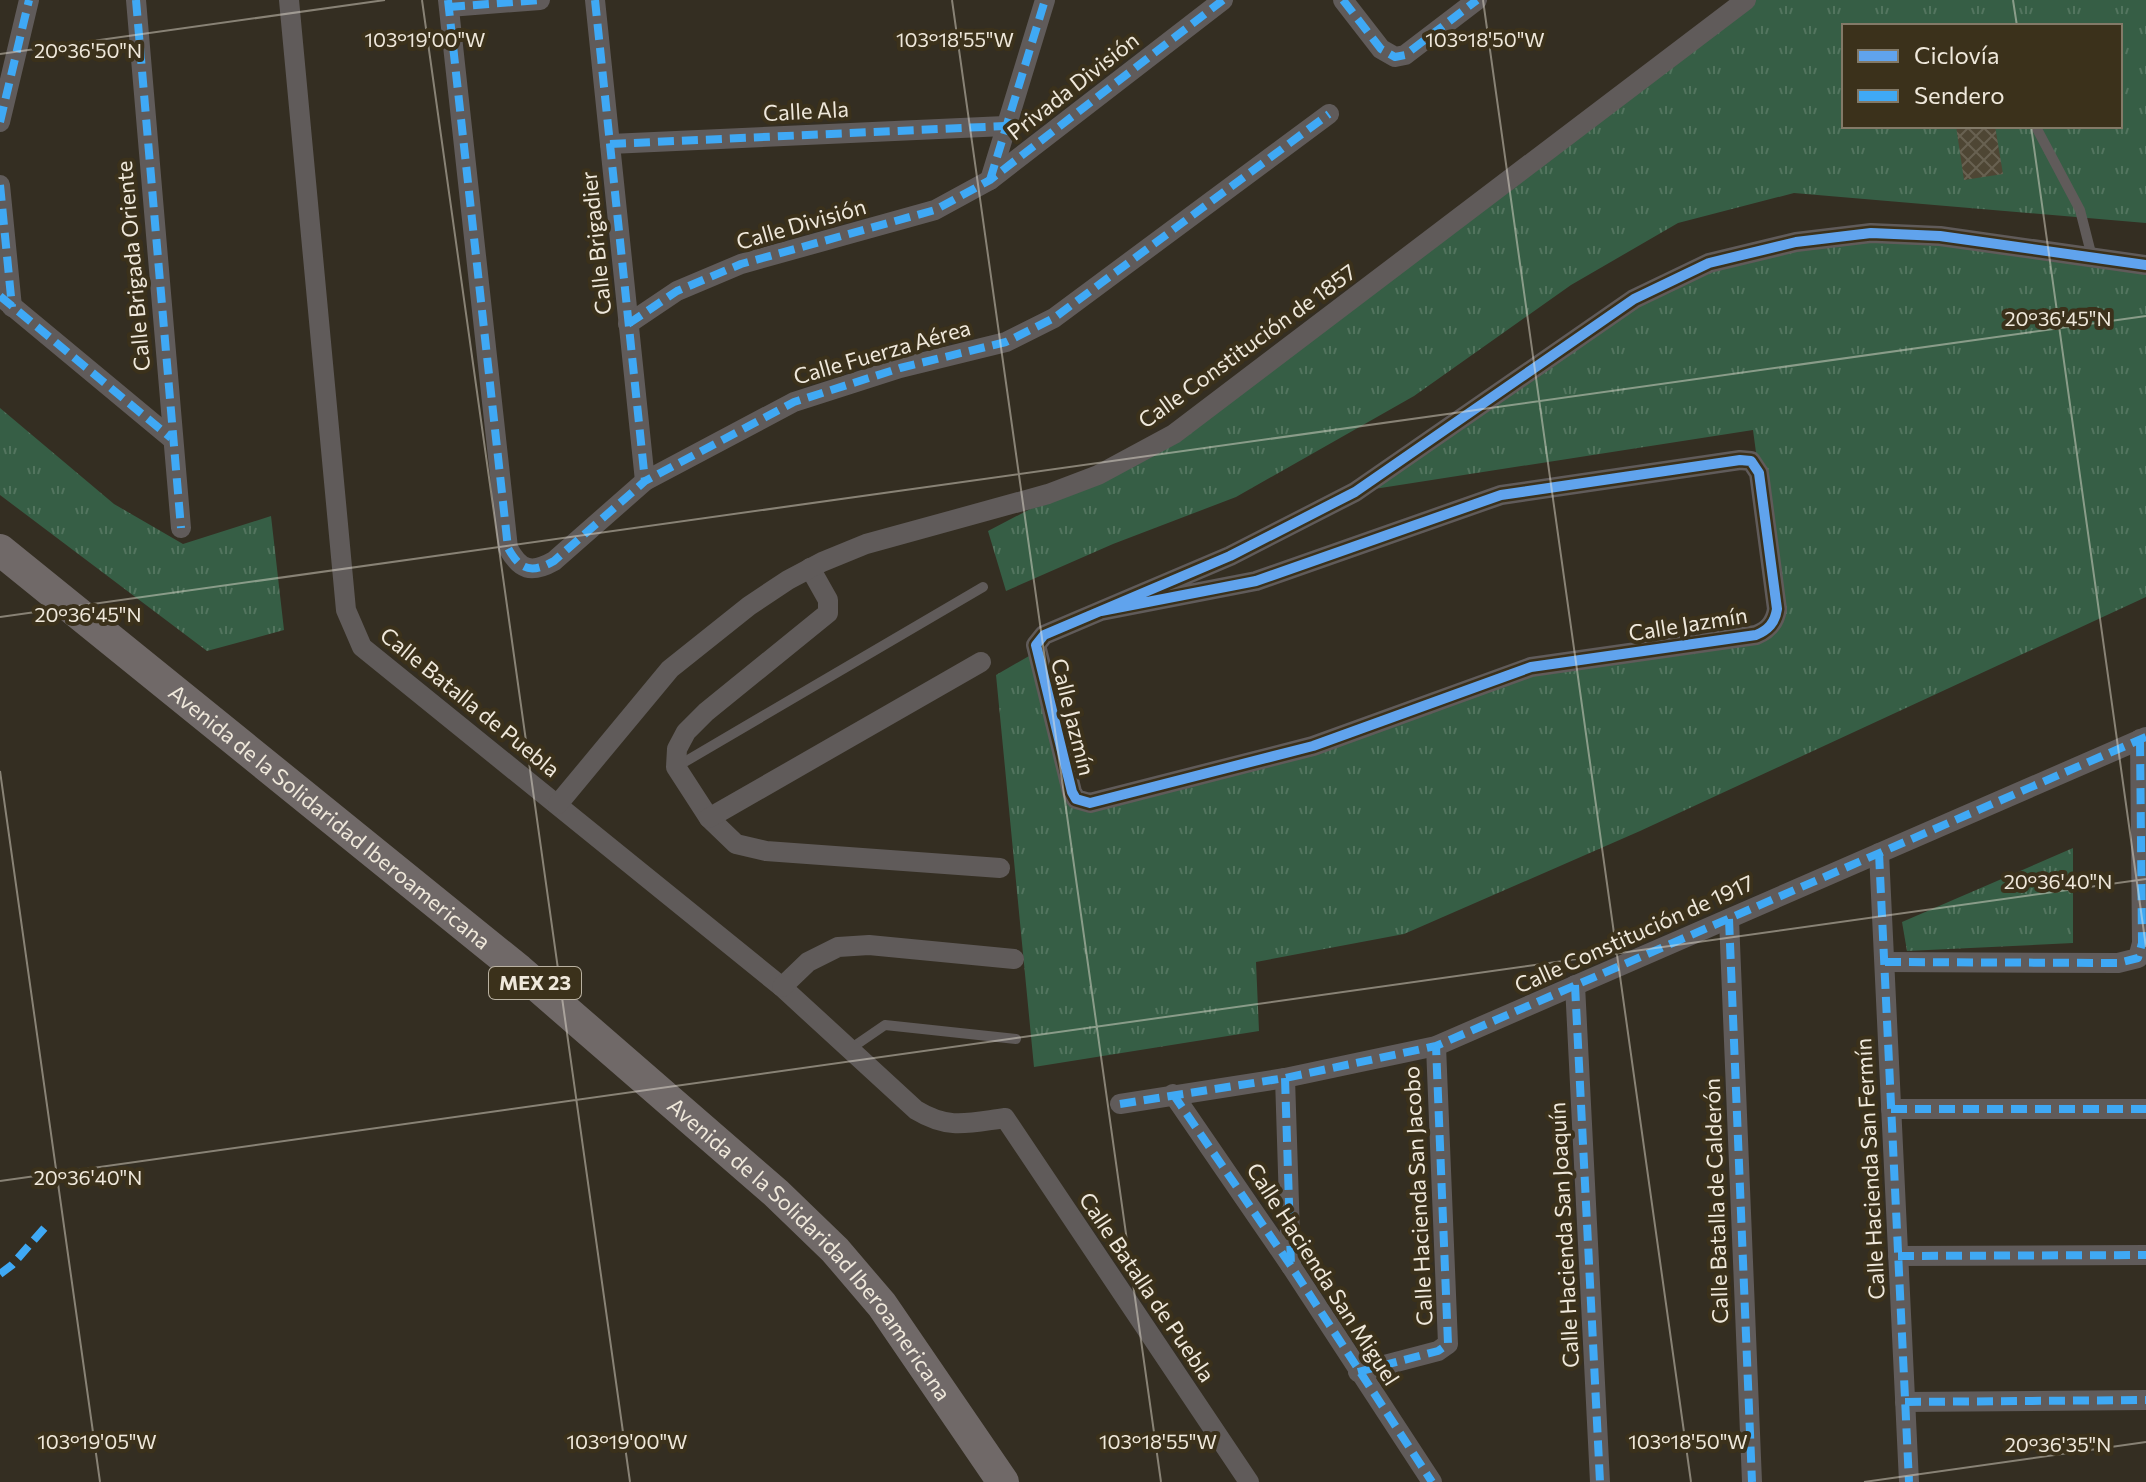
<svg xmlns="http://www.w3.org/2000/svg" width="2146" height="1482" viewBox="0 0 2146 1482" font-family="Commissioner,sans-serif">
  <style>
    .grass { fill: url(#grass-tufts); fill-rule: evenodd }
    .building { fill: url(#building-cross-hatch) }
    .lines { fill: none; stroke-linecap: round; stroke-linejoin: round }
    .service { stroke: #605b5a; stroke-width: 10 }
    .minor { stroke: #605b5a; stroke-width: 20 }
    .trunk { stroke: #706968; stroke-width: 32 }
    .quiet { stroke: #3fa9f5; stroke-width: 8; stroke-dasharray: 16 8; stroke-linecap: butt }
    .cycleway-casing { stroke: #3b311b; stroke-width: 15 }
    .cycleway { stroke: #60a3ed; stroke-width: 10 }
    .ticks { fill: none; stroke: #efe8db; stroke-width: 2; stroke-opacity: 0.45 }
    .labels { text-anchor: middle; stroke-width: 8; stroke-linejoin: round; paint-order: stroke }
    .shield { fill: #3b311b; stroke: #b9b1a1; stroke-width: 2 }
    .shield-label { font-size: 20px; font-weight: bold; fill: #efe8db }
    .street-label { font-size: 22px; fill: #efe8db; stroke: #3b311b }
    .ticks-label { font-size: 20px; text-anchor: middle; fill: #efe8db; stroke: #3b311b; stroke-width: 8; stroke-linejoin: round; paint-order: stroke }
  </style>
  <defs>
    <pattern id="grass-tufts" width="24" height="20" patternUnits="userSpaceOnUse" patternTransform="scale(2)"><rect width="24" height="20" fill="#365e45"/><path d="M3 7l-1-3M5 7V3M7 7l1-3M15 17l-1-3M17 17v-4M19 17l1-3" fill="none" stroke="#53755f"/></pattern>
    <pattern id="building-cross-hatch" width="8" height="8" patternUnits="userSpaceOnUse" patternTransform="scale(2)"><rect width="8" height="8" fill="#4e4634"/><path d="M0 0l8 8M0 8l8-8" fill="none" stroke="#686151"/></pattern>
  </defs>
  <rect width="100%" height="100%" fill="#342e22"/>
  <g class="grass">
    <path d="M1750,0H2146V223L1794,193L1678,223L1571,285L1414,396L1236,497L1113,544L1006,591L988,531L1174,434ZM1844,26H2120V126H1844Z"/>
    <polygon points="1940,236 2146,260 2146,597 1640,831 1404,934 1256,962 1259,1031 1034,1067 996,675 1036,652 1076,798 1313,746 1531,667 1764,631 1777,609 1753,430 1355,492 1634,299 1796,242"/>
    <polygon points="0,408 114,504 183,544 271,516 284,630 207,651 0,495"/>
    <polygon points="2073,848 2073,943 1907,951 1902,922"/>
  </g>
  <polygon class="building" points="1956,126 1995,126 2003,174 1964,180"/>
  <g class="lines">
    <g class="service">
      <polyline points="2037,129 2080,210 2092,257"/>
      <polyline points="676,767 983,587"/>
      <polyline points="850,1049 885,1025 1016,1039"/>
    </g>
    <g class="minor">
      <polyline points="136,0 181,528"/>
      <path d="M289,0L346,610L362,647L782,987L916,1110C949,1130 968,1123 1005,1118L1249,1482"/>
      <path d="M448,0L508,548C520,570 531,574 554,561L645,481L794,402L900,368L1006,342L1054,318L1329,114"/>
      <polyline points="595,0 645,481"/>
      <polyline points="1343,0 1381,49 1395,57 1405,55 1477,0"/>
      <polyline points="449,7 540,0"/>
      <polyline points="0,122 29,0"/>
      <polyline points="610,144 1005,126"/>
      <polyline points="990,180 1045,0"/>
      <polyline points="0,185 12,307"/>
      <polyline points="0,296 171,438"/>
      <polyline points="628,324 677,291 741,264 935,210 990,180 1223,0"/>
      <polyline points="810,568 828,600 828,613 706,712 686,732 677,749 676,767 709,818 736,844 766,851 1000,868"/>
      <path d="M1101,611L1256,581L1501,495L1740,460L1751,461L1759,473L1777,609C1775,623 1768,630 1756,635L1531,667L1313,746L1090,803L1076,799L1072,792L1036,645L1044,635L1230,556L1355,492L1634,299L1709,263L1796,242L1871,233L1940,236L2146,265"/>
      <polyline points="558,804 670,669 749,606 788,580 822,562 866,544 1048,494 1098,475 1174,434 1746,0"/>
      <polyline points="709,818 981,662"/>
      <polyline points="1879,853 1909,1482"/>
      <polyline points="1729,919 1752,1482"/>
      <polyline points="1885,962 2118,963 2138,958 2142,943 2140,739"/>
      <polyline points="1575,985 1600,1482"/>
      <polyline points="782,987 808,962 838,947 869,945 1014,959"/>
      <polyline points="1285,1078 1291,1266"/>
      <polyline points="1173,1094 1291,1266 1432,1482"/>
      <polyline points="1120,1104 1285,1078 1436,1046 2146,737"/>
      <polyline points="1891,1109 2146,1109"/>
      <polyline points="1898,1256 2146,1255"/>
      <polyline points="1358,1372 1438,1351 1448,1344 1436,1046"/>
      <polyline points="1905,1402 2146,1400"/>
    </g>
    <path class="trunk" id="s1" d="M0,550L519,970L776,1193L835,1250L882,1305L1003,1482"/>
    <g class="quiet">
      <polyline points="136,0 181,528"/>
      <path d="M448,0L508,548C520,570 531,574 554,561L645,481L794,402L900,368L1006,342L1054,318L1329,114"/>
      <polyline points="595,0 645,481"/>
      <polyline points="1343,0 1381,49 1395,57 1405,55 1477,0"/>
      <polyline points="449,7 540,0"/>
      <polyline points="0,122 29,0"/>
      <polyline points="610,144 1005,126"/>
      <polyline points="990,180 1045,0"/>
      <polyline points="0,185 12,307"/>
      <polyline points="0,296 171,438"/>
      <polyline points="628,324 677,291 741,264 935,210 990,180 1223,0"/>
      <polyline points="1879,853 1909,1482"/>
      <polyline points="1729,919 1752,1482"/>
      <polyline points="1885,962 2118,963 2138,958 2142,943 2140,739"/>
      <polyline points="1575,985 1600,1482"/>
      <polyline points="1285,1078 1291,1266"/>
      <polyline points="1173,1094 1291,1266 1432,1482"/>
      <polyline points="1120,1104 1285,1078 1436,1046 2146,737"/>
      <polyline points="1891,1109 2146,1109"/>
      <polyline points="1898,1256 2146,1255"/>
      <polyline points="0,1274 12,1265 48,1224"/>
      <polyline points="1358,1372 1438,1351 1448,1344 1436,1046"/>
      <polyline points="1905,1402 2146,1400"/>
    </g>
    <defs>
      <path id="cycleway" d="M1101,611L1256,581L1501,495L1740,460L1751,461L1759,473L1777,609C1775,623 1768,630 1756,635L1531,667L1313,746L1090,803L1076,799L1072,792L1036,645L1044,635L1230,556L1355,492L1634,299L1709,263L1796,242L1871,233L1940,236L2146,265"/>
    </defs>
    <use href="#cycleway" class="cycleway-casing"/>
    <use href="#cycleway" class="cycleway"/>
  </g>
  <path class="ticks" d="M422,0L630,1482M952,0L1161,1482M1483,0L1691,1482M2013,0L2017,26M0,54L385,0M2031,126L2146,947M0,617L2146,316M0,771L100,1482M0,1181L2146,879M1864,1482L2146,1442"/>
  <g class="labels">
    <rect class="shield" x="489" y="967" width="92" height="32" rx="6"/>
    <g class="shield-label">
      <text x="535" y="990">MEX 23</text>
    </g>
    <g class="street-label">
      <text transform="translate(1073 86) rotate(-38)" y="8">Privada División</text>
      <text transform="translate(806 111) rotate(-3)" y="8">Calle Ala</text>
      <text transform="translate(801 224) rotate(-16)" y="8">Calle División</text>
      <text transform="translate(596 243) rotate(-96)" y="8">Calle Brigadier</text>
      <text transform="translate(133 266) rotate(-95)" y="8">Calle Brigada Oriente</text>
      <text transform="translate(1247 346) rotate(-36)" y="8">Calle Constitución de 1857</text>
      <text transform="translate(882 352) rotate(-16)" y="8">Calle Fuerza Aérea</text>
      <text transform="translate(1688 624) rotate(-9)" y="8">Calle Jazmín</text>
      <text transform="translate(470 702) rotate(39)" y="8">Calle Batalla de Puebla</text>
      <text transform="translate(1073 717) rotate(76)" y="8">Calle Jazmín</text>
      <text dy="8" stroke="none"><textPath href="#s1" startOffset="424">Avenida de la Solidaridad Iberoamericana</textPath></text>
      <text transform="translate(1634 934) rotate(-24)" y="8">Calle Constitución de 1917</text>
      <text transform="translate(1870 1169) rotate(-93)" y="8">Calle Hacienda San Fermín</text>
      <text transform="translate(1418 1196) rotate(-93)" y="8">Calle Hacienda San Jacobo</text>
      <text transform="translate(1716 1201) rotate(-92)" y="8">Calle Batalla de Calderón</text>
      <text transform="translate(1564 1235) rotate(-93)" y="8">Calle Hacienda San Joaquín</text>
      <text dy="8" stroke="none"><textPath href="#s1" startOffset="1072">Avenida de la Solidaridad Iberoamericana</textPath></text>
      <text transform="translate(1323 1274) rotate(57)" y="8">Calle Hacienda San Miguel</text>
      <text transform="translate(1147 1287) rotate(56)" y="8">Calle Batalla de Puebla</text>
    </g>
  </g>
  <g class="ticks-label">
    <text x="425" y="47">103°19'00"W</text>
    <text x="955" y="47">103°18'55"W</text>
    <text x="1485" y="47">103°18'50"W</text>
    <text x="88" y="58">20°36'50"N</text>
    <text x="2058" y="326">20°36'45"N</text>
    <text x="88" y="622">20°36'45"N</text>
    <text x="2058" y="889">20°36'40"N</text>
    <text x="88" y="1185">20°36'40"N</text>
    <text x="97" y="1449">103°19'05"W</text>
    <text x="627" y="1449">103°19'00"W</text>
    <text x="1158" y="1449">103°18'55"W</text>
    <text x="1688" y="1449">103°18'50"W</text>
    <text x="2058" y="1452">20°36'35"N</text>
  </g>
  <rect x="1842" y="24" width="280" height="104" fill="#3b311b" stroke="#837a68" stroke-width="2"/>
  <rect x="1858" y="50" width="40" height="12" fill="#60a3ed" stroke="#837a68" stroke-width="2"/>
  <text x="1914" y="64" font-size="24" fill="#efe8db">Ciclovía</text>
  <rect x="1858" y="90" width="40" height="12" fill="#3fa9f5" stroke="#837a68" stroke-width="2"/>
  <text x="1914" y="104" font-size="24" fill="#efe8db">Sendero</text>
</svg>
